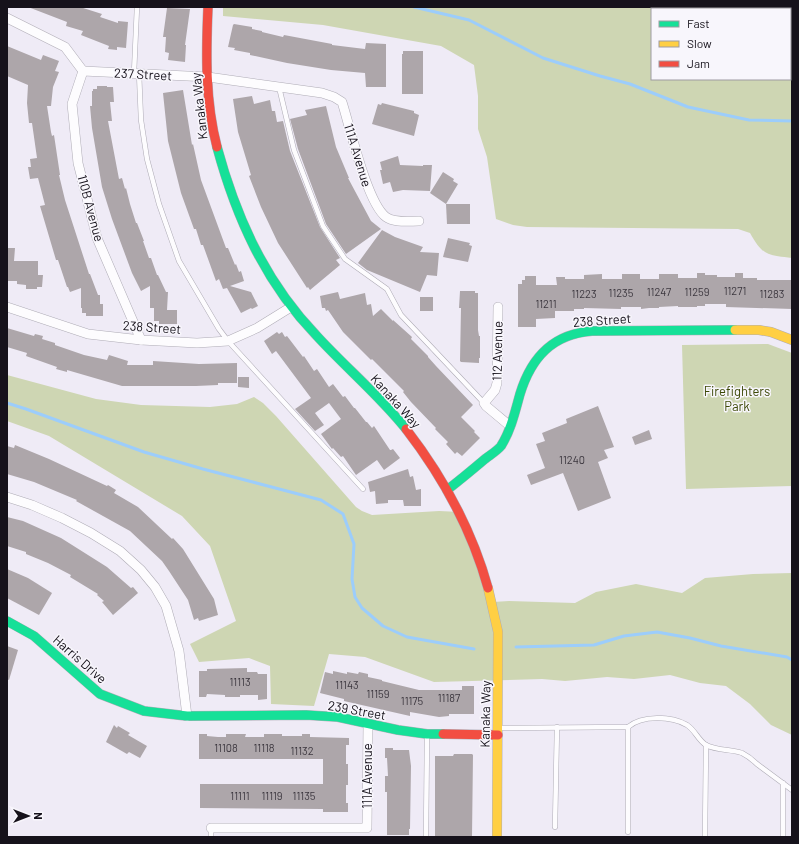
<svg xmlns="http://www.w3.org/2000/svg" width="799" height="844" viewBox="0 0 799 844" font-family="Barlow,sans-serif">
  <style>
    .green { fill: #ced6b3; fill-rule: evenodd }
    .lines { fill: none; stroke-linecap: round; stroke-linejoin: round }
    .stream { stroke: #9ccdfb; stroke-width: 3 }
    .building { fill: #ada6aa }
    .lane-casing { stroke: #afacb6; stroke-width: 5.5 }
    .street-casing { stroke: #afacb6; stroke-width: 10 }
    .fast-casing { stroke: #afacb6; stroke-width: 10 }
    .slow-casing { stroke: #afacb6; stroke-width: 10 }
    .jam-casing { stroke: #afacb6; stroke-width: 10 }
    .lane { stroke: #fdfcfe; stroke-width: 4.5 }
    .street { stroke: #fdfcfe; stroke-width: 9 }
    .fast { stroke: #16e098; stroke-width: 9 }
    .slow { stroke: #ffcf43; stroke-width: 9 }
    .jam { stroke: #f24e42; stroke-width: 9 }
    .labels { text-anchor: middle; stroke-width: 3; stroke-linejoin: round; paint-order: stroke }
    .number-label { font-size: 11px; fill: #3c373f }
    .street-label { font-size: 13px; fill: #16121b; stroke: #f8f6fc }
    .park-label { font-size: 13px; fill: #3d4907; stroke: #f8f6fc }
  </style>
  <rect width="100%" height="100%" fill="#efebf6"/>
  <g class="green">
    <path d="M223,7H792V258C767,255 763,256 750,233L738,229L527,227L513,225L496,219L487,157L478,129V96L474,65L441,46L323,25L223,16ZM652,9H790V79H652Z"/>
    <polygon points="768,344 792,353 792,486 686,489 682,345"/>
    <polygon points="7,375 96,399 141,405 210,407 237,404 254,397 263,403 276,416 356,507 362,511 372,515 439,511 460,512 493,602 509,601 575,603 596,592 636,584 682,593 705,578 753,574 792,573 792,735 771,725 750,704 726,686 700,683 670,675 634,679 607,677 565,681 542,679 434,682 365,657 329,654 314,706 271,704 270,666 249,658 199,662 190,644 236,621 210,546 182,516 49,436 7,421"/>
  </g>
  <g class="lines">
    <g class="stream">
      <polyline points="414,7 469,20 543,58 600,76 630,84 688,107 749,120 792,121"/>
      <polyline points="7,403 26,409 144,452 203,469 321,500 343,514 354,544 352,579 355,597 362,608 383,626 407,637 474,649"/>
      <polyline points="516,647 594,645 624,636 657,632 690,638 721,646 787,657 792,660"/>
    </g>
  </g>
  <g class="building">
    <polygon points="28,7 80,7 102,14 100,17 118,23 118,21 128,22 126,48 117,47 117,50 108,49 109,46 81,35 83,31 66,26 67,22"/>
    <polygon points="167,8 190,9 185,45 186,45 185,62 168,60 169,53 165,52 166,37 163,37"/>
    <polygon points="234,24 252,27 252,29 262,31 262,32 283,37 284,35 332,44 332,45 365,49 366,43 386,44 386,87 366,87 365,73 331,70 287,63 250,55 250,53 234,50 235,48 228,47 233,25"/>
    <polygon points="7,46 41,60 43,55 59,61 55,71 59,72 53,87 51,106 47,106 51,132 52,136 54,135 60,175 59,175 65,200 89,274 90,274 98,295 100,295 100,304 103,304 103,316 86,316 86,313 82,313 82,308 81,308 81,288 70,292 68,287 67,287 58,260 56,260 40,206 45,205 38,178 30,179 28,167 31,167 30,159 37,158 32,123 29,123 27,103 28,85 7,76"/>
    <polygon points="403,51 423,51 423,94 402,94 402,54 403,54"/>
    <polygon points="97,86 107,86 107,87 113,87 114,102 110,102 112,121 108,121 119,179 122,178 125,189 126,188 130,204 136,223 137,223 144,241 143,241 149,258 151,258 157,275 158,275 166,292 168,292 167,310 177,310 177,324 159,324 159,321 154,321 154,308 150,308 150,286 141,291 132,273 112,219 102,187 92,128 90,106 92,106 92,91 93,91 93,89 97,89"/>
    <polygon points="183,90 192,145 193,144 201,180 226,248 228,248 235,265 236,264 239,272 241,271 244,281 230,286 251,292 258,306 252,309 251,308 241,313 227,288 223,289 219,279 216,281 203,245 201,245 196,229 194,229 181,193 168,141 163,93"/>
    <polygon points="252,96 254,104 270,100 272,111 275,111 277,122 283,121 290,151 320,227 340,258 336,260 340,265 310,290 308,287 307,288 278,243 261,207 249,176 251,175 238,132 233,99"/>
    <polygon points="382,103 414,111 414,113 419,115 414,136 372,124 378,104 381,105"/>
    <polygon points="326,106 336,147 349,178 348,178 371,221 381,229 346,254 326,224 298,149 290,119 307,115 305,110"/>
    <polygon points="398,156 400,165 423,166 423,165 432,165 430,191 403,190 393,192 390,182 383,184 380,170 382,170 380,162"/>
    <polygon points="443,172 454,179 453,181 458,184 446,204 430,193"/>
    <polygon points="446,204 470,204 470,224 447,224"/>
    <polygon points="382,230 395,237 423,247 420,252 439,253 437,276 427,275 420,292 367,270 358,263"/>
    <polygon points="448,238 470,243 469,245 472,246 468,262 443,257"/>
    <polygon points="7,248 15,248 14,261 38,261 38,275 43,275 42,287 37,287 37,289 26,289 26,285 17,284 17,281 7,281"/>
    <polygon points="697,273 705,273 705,275 717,275 717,277 735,277 735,273 743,273 743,278 757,278 757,280 792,280 792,309 726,307 726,304 705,304 705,306 697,306 697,307 678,307 678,306 659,307 659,308 649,308 641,309 641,307 621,307 621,309 584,308 584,309 574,309 574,311 555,311 555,318 536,319 536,327 518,327 518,284 522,284 522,280 525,280 525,276 536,276 536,285 557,285 556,277 565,277 565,279 584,279 584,275 602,274 602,279 622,279 622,274 640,274 640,279 659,279 659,274 678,274 678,278 697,278"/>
    <polygon points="460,291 475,291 475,293 478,293 478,330 479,336 480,336 480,358 479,358 479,363 461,362 460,361 461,308 459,308"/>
    <polygon points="338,292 340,299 365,293 367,305 371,304 373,316 381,309 393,321 393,320 412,337 411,339 428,356 428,357 436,366 473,405 461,417 475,431 474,432 480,438 462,456 457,452 455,454 446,444 448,442 435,429 436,428 411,402 403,392 404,391 372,359 371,360 343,332 328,310 326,311 325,308 322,308 320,296"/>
    <rect x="420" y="297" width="13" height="14"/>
    <polygon points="7,328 34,336 35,334 43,336 42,339 55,343 55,345 84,355 107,360 109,355 128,361 127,365 153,365 153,361 199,364 237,363 237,383 218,383 218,385 196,386 122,386 67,370 67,372 56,369 57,367 26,356 27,353 7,347"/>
    <polygon points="277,332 279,334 282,332 285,337 287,336 303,357 304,356 314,371 317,369 329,387 333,384 343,397 345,396 354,408 355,408 366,422 367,422 372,428 374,426 390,450 391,450 393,449 400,458 384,470 377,460 356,475 343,456 341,457 333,448 332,449 321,434 341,419 329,403 315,413 324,425 315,431 295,409 311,398 276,351 272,354 264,341"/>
    <polygon points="238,377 249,377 249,388 238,387"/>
    <polygon points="598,406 614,447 604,450 608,458 598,462 611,498 578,511 563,473 531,485 527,475 545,468 536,444 545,441 542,433 567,423 566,419"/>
    <polygon points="649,430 652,439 635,445 632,437"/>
    <polygon points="15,445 49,459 107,486 108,485 116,490 114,493 138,507 172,539 173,538 183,549 214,599 218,615 199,621 198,618 194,620 188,600 169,571 162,561 130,531 76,501 77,500 34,482 7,474 7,446 14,448"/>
    <polygon points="408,469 410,477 413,476 416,490 421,489 421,506 404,506 403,500 388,500 388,503 376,504 375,491 370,492 368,482"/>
    <polygon points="7,517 23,521 61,538 107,567 131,588 133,587 138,593 113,615 102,602 104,601 97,595 98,594 70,577 71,575 48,563 26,554 26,552 7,546"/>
    <polygon points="7,569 28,578 52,593 39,615 7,598"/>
    <polygon points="7,646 18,650 9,680 7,679"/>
    <polygon points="247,668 247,672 257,672 258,674 267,674 267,699 258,700 258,695 240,695 240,697 225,697 225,695 207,694 206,697 199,697 199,671 207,671 207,669"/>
    <polygon points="333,671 347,674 347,672 358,674 359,672 368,674 368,677 382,680 382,681 419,690 462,690 462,686 474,686 474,714 449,714 449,716 439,717 410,712 410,716 344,701 344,699 320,693 325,672 333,674"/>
    <polygon points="114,725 117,728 118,726 130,733 128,735 147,746 140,758 129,752 127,754 106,742"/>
    <polygon points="199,734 207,734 207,736 218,737 226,737 226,734 246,734 245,737 264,737 264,734 282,734 282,736 302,736 302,734 310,734 310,737 349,738 349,745 346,745 346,764 348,764 348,785 346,785 346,803 348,803 348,812 323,812 323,809 200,808 200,784 323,784 323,759 199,759"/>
    <polygon points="385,748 393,748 393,750 409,750 411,766 410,829 409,829 409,835 387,835 387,792 385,792 385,776 388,776 387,758 385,758"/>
    <polygon points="454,754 472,754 473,755 472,837 435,837 435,756 453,756"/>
  </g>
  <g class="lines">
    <defs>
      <g id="lane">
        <polyline points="134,73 137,7"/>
        <polyline points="139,73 141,120 147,159 159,204 179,261 219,329 228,341 363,489"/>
        <polyline points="279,87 294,150 323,226 345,259 387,289 401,315 484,403"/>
        <path d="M498,728L628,727C642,715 671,716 687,725C695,730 698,740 706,745C718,751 730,749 742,753C748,756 753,760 757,764C769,773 780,781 792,790"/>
        <polyline points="555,827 557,727"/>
        <polyline points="628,832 628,727"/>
        <polyline points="211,837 211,828"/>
        <polyline points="426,837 427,736"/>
        <polyline points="705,837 706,745"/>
        <polyline points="783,837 783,783"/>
      </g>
      <g id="street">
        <polyline points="7,18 65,47 83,71"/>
        <path d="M83,71L208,77L322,93L334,97L342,102C350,127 367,203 386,217C394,223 409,221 419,221"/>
        <polyline points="83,71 72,104 78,163 97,238 141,340"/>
        <polyline points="7,307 88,334 141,340 197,343 228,341 257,328 291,307"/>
        <polyline points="498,307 497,383 495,390 484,403 486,406 510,426"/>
        <polyline points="7,497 32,505 62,518 91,533 120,551 141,570 155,587 166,606 179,651 187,716"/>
        <polyline points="211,828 367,828 368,724"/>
      </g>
      <g id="fast">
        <path d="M217,147C236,217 265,282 316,335C345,367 379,395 406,429"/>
        <path d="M447,490C460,480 472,470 485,459C490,455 497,451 501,446C511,430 515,412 520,394C531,358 552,334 592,331L735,330"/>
        <polyline points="7,621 34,636 100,694 144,711 187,716 306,715 338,717 398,730 427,734 443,734"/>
      </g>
      <g id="slow">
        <polyline points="735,330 759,330 771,332 792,340"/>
        <polyline points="488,588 498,632 497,837"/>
      </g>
      <g id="jam">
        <path d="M208,7C206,53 205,101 217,147"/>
        <path d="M406,429C443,477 472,530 488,588"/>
        <polyline points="443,734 498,735"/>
      </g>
    </defs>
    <use href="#lane" class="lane-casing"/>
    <use href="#street" class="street-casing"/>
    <use href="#fast" class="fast-casing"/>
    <use href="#slow" class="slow-casing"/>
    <use href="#jam" class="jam-casing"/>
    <use href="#lane" class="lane"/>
    <use href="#street" class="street"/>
    <use href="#fast" class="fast"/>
    <use href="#slow" class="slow"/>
    <use href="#jam" class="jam"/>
  </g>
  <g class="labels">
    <g class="number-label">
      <text x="735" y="295">11271</text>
      <text x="659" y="296">11247</text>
      <text x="697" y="296">11259</text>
      <text x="621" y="297">11235</text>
      <text x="584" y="298">11223</text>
      <text x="772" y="298">11283</text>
      <text x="546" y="308">11211</text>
      <text x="572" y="464">11240</text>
      <text x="240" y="686">11113</text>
      <text x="347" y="689">11143</text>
      <text x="378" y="698">11159</text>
      <text x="449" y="702">11187</text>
      <text x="412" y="705">11175</text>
      <text x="226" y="752">11108</text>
      <text x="264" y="752">11118</text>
      <text x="302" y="755">11132</text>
      <text x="240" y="800">11111</text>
      <text x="272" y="800">11119</text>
      <text x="304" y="800">11135</text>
    </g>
    <g class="street-label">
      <text transform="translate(143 74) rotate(3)" y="5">237 Street</text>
      <text transform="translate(199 106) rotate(-96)" y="5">Kanaka Way</text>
      <text transform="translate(358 155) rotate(73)" y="5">111A Avenue</text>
      <text transform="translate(91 208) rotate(75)" y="5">110B Avenue</text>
      <text transform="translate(602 320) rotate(-4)" y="5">238 Street</text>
      <text transform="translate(152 327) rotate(4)" y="5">238 Street</text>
      <text transform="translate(497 351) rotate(-89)" y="5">112 Avenue</text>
      <text transform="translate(396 401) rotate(48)" y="5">Kanaka Way</text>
      <text transform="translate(80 659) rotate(41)" y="5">Harris Drive</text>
      <text transform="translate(357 710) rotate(10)" y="5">239 Street</text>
      <text transform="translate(485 714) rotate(-89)" y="5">Kanaka Way</text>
      <text transform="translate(367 776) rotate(-90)" y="5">111A Avenue</text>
    </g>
    <g class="park-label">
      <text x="737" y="396">Firefighters<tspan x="737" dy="15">Park</tspan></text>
    </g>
  </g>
  <rect width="799" height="844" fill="none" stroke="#16121b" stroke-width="16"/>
  <rect x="651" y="8" width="140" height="72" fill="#f8f6fc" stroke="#9e9ba2"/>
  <rect x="659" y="21" width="20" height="6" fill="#16e098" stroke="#9e9ba2"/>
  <text x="687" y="28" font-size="12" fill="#16121b">Fast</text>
  <rect x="659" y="41" width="20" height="6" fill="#ffcf43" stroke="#9e9ba2"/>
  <text x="687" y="48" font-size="12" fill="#16121b">Slow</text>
  <rect x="659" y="61" width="20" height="6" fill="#f24e42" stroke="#9e9ba2"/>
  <text x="687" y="68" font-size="12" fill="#16121b">Jam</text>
  <g transform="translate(28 816) rotate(90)" stroke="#f8f6fc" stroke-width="3" paint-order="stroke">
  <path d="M0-3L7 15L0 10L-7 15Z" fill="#16121b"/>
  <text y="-6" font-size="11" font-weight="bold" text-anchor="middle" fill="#16121b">N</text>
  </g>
</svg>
